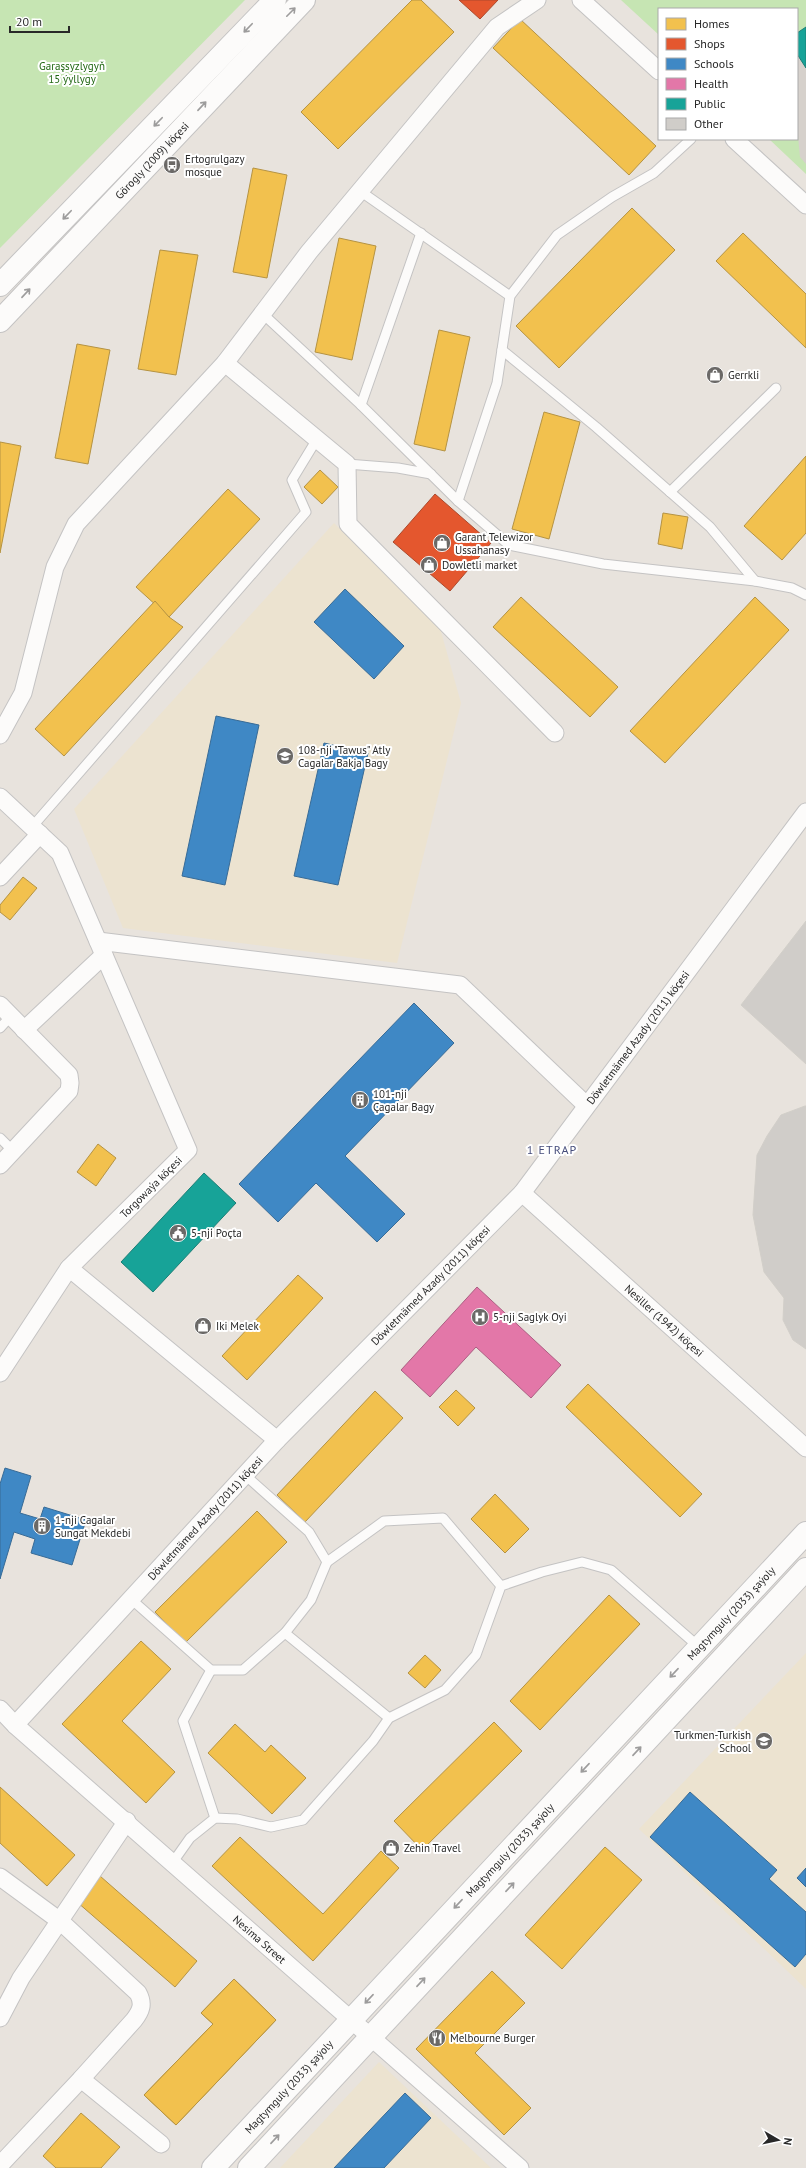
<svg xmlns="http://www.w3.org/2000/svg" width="806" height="2168" viewBox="0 0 806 2168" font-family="'PT Sans',sans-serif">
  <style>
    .education { fill: #ece3d0 }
    .green { fill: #c6e5b3 }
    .plaza { fill: #d6d1cc }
    .homes { fill: #f2c14e; stroke: #b59343 }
    .shops { fill: #e4572e; stroke: #ac492c }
    .schools { fill: #3f88c5; stroke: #386b96 }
    .health { fill: #e377a8; stroke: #ab5f82 }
    .public { fill: #17a398; stroke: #1c7e76 }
    .building { fill: #d0cdc9; stroke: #d2cfc9 }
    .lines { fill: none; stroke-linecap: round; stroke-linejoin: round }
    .lane-casing { stroke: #c4c3c3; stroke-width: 11 }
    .street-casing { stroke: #c4c3c3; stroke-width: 19 }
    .secondary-casing { stroke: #c4c3c3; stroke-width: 24 }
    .lane { stroke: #fcfbfa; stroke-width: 9 }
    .street { stroke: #fcfbfa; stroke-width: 17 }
    .secondary { stroke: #fcfbfa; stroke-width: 22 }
    .oneway { stroke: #9d9c9c }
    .labels { text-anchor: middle; stroke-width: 4; stroke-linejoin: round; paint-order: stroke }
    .park-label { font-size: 11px; fill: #236815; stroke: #fff }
    .poi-label { font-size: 11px; fill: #282828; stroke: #fff; text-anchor: start }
    .street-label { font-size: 11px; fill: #282828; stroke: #fff }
    .neighbourhood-label { font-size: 12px; letter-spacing: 1px; fill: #464d7b; stroke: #fff }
  </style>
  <rect width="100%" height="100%" fill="#e8e3dd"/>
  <g class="education">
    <polygon points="334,523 440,628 461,703 397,963 123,928 74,809"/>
    <polygon points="806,1653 806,1989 639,1829"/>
    <polygon points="379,2062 491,2168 280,2168"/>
  </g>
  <g class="green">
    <polygon points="0,0 245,0 0,248"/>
    <polygon points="621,0 806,0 806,27 797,33 797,9 659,9 659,35"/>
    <polygon points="797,54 806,68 806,174 769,139 797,139"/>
  </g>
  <polygon class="plaza" points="797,54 806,68 806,164 800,157 797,126"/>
  <g class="homes">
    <polygon points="412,0 421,0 454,32 338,149 301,112"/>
    <polygon points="520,19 656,146 629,175 493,48"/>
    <polygon points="253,168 287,175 267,278 233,272"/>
    <polygon points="632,208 675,250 559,368 516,326"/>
    <polygon points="743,233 806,294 806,348 716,261"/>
    <polygon points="339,238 376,246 352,360 315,352"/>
    <polygon points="160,250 198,255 176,375 138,369"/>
    <polygon points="439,330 470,337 445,451 414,444"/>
    <polygon points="77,344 110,350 88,464 55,458"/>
    <polygon points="544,412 580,422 549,539 512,529"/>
    <polygon points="0,442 21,446 0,553"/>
    <polygon points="806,456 806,533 782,560 744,526"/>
    <polygon points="320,470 338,487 322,504 304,487"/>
    <polygon points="228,489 260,519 169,617 136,587"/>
    <polygon points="663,513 688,517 682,549 658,544"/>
    <polygon points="521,597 618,687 590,717 493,627"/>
    <polygon points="755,597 789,630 665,763 630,731"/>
    <polygon points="155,601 169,617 183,627 64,756 35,729"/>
    <polygon points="23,877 37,888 10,920 0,912 0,905"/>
    <polygon points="98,1144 116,1158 96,1186 77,1172"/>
    <polygon points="298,1275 323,1298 247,1380 222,1356"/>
    <polygon points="588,1384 702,1494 680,1517 566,1407"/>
    <polygon points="456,1390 475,1408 458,1426 439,1407"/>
    <polygon points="375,1391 403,1418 305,1522 277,1495"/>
    <polygon points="495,1494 529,1529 505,1553 471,1519"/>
    <polygon points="257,1511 287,1542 185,1643 155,1612"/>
    <polygon points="609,1595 640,1624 540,1730 510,1701"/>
    <polygon points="141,1641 171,1669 122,1721 175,1772 146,1803 62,1724"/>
    <polygon points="425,1655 441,1670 425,1688 408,1673"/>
    <polygon points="494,1722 522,1751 422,1850 394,1821"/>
    <polygon points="235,1724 265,1752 271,1745 306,1778 272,1814 208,1753"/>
    <polygon points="0,1787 75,1855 47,1886 0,1843"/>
    <polygon points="240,1837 323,1914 381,1851 399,1868 313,1961 212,1866"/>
    <polygon points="605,1847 642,1880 562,1969 525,1935"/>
    <polygon points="100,1876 197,1961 175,1987 77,1902"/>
    <polygon points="492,1971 525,2003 475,2053 531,2108 504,2135 416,2049"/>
    <polygon points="234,1979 276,2020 176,2125 144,2095 213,2024 201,2013"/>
    <polygon points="234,1979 276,2020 176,2125 144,2095 213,2024 201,2013"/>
    <polygon points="81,2113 120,2147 101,2168 56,2168 43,2156"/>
  </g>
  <g class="shops">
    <polygon points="459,0 498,0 480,19"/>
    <polygon points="435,494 491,543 450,591 393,542"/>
  </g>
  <g class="schools">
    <polygon points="345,589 404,646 374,679 314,622"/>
    <polygon points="216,716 259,725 225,885 182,876"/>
    <polygon points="324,743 368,753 338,885 294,876"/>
    <polygon points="414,1003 454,1043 345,1156 405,1214 377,1242 316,1183 278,1222 239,1184"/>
    <polygon points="5,1468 31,1476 20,1513 40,1519 44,1507 86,1520 72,1565 31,1553 35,1539 14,1532 0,1579 0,1484"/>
    <polygon points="690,1792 777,1870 769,1879 806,1912 806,1954 795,1967 650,1837"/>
    <polygon points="806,1868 806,1887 797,1878"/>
    <polygon points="405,2093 431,2118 384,2168 334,2168"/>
  </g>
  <polygon class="health" points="477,1287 561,1365 531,1398 476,1347 430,1397 401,1370"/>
  <g class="public">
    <polygon points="806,27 806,68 797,54 797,33"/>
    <polygon points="204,1173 236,1203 153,1292 121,1262"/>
  </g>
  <g class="building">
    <polygon points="806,921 806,1064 741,1005"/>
    <polygon points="805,1106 806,1106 806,1349 793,1340 783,1320 784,1298 764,1272 753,1215 757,1155 767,1136 781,1115"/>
  </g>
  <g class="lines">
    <defs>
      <g id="lane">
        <polyline points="691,139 654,173 612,197 557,235 510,296 497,383 458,501 509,545 603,564 755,581 792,588 806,595"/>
        <polyline points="360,191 510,296"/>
        <polyline points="263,314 361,405 421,233"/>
        <polyline points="502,350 596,427 710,527 755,581"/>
        <polyline points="361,405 458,501"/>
        <polyline points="347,464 398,468 431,474"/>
        <polyline points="670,492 776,388"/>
        <polyline points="32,827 306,512 292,480 317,439"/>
        <polyline points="0,1028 11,1016"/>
        <polyline points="0,1138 13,1151"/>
        <polyline points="327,1562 384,1521 443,1518 501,1586"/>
        <polyline points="131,1599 211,1670 243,1670 285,1633 311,1600 327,1562 309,1532 245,1475"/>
        <polyline points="285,1633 389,1718"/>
        <polyline points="211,1670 183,1721 215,1818"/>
        <polyline points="173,1862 190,1838 215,1818 237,1819 271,1827 303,1820 373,1741 389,1718 445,1690 476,1655 501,1586 542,1572 582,1562 611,1570 699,1647"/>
      </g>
      <g id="street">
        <polyline points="581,0 659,71"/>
        <polyline points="734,139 806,205"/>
        <polyline points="225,363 347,464 348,524 555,733"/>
        <polyline points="0,735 23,693 55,567 76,524 225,363 309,252 497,27 537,0"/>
        <polyline points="0,797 60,853 188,1150 69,1268 277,1440"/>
        <polyline points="0,877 40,834"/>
        <polyline points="98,941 460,985 586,1105"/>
        <polyline points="0,1005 69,1075 70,1083 69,1091 0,1165"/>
        <polyline points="24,1030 104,955"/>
        <path id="s1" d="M522,1193L806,1448"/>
        <polyline points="0,1373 69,1268"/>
        <path id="s2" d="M0,1709L15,1725L520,2168"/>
        <path id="s3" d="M15,1725L277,1440L522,1193L806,812"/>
        <path d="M0,1877L60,1921L138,1993C144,2004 141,2011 134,2020L81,2079L0,2165"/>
        <polyline points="0,2018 21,1978 127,1821"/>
        <polyline points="81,2079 161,2144"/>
      </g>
      <g id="secondary">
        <polyline points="0,285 275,0"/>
        <path id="s4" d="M0,321L304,0"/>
        <path id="s5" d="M213,2168L806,1533"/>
        <polyline points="249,2168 806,1569"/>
      </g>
    </defs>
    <use href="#lane" class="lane-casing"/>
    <use href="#street" class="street-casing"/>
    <use href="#secondary" class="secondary-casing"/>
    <use href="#lane" class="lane"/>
    <use href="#street" class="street"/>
    <use href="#secondary" class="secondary"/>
  </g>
  <defs><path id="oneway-shaft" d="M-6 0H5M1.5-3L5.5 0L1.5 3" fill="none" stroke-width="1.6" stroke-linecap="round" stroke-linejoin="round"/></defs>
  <g class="oneway">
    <use href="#oneway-shaft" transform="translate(291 12) rotate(-45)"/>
    <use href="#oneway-shaft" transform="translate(248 28) rotate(134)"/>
    <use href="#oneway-shaft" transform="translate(202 106) rotate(-47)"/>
    <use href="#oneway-shaft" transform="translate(158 122) rotate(134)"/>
    <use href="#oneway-shaft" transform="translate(67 215) rotate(134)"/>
    <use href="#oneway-shaft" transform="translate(26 293) rotate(-47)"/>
    <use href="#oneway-shaft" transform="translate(674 1673) rotate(133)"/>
    <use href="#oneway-shaft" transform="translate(637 1751) rotate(-47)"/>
    <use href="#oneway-shaft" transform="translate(585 1768) rotate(133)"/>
    <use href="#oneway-shaft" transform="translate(510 1887) rotate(-47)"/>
    <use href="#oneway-shaft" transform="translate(458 1904) rotate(133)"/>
    <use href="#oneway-shaft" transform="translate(421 1982) rotate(-47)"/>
    <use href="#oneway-shaft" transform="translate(369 1999) rotate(133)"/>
    <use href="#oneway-shaft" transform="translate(275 2139) rotate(-47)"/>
  </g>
  <defs>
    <symbol id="bus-disc" viewBox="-11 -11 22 22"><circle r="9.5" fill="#6b6967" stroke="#fff"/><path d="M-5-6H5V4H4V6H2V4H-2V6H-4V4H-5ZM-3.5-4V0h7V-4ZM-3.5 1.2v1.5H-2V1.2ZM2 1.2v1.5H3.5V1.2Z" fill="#fff"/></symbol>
    <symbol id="shop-disc" viewBox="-11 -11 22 22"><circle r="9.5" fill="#6b6967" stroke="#fff"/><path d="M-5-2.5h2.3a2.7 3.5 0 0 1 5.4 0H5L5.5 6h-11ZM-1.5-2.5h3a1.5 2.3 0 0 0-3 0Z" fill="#fff"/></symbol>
    <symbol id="school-disc" viewBox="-11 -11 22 22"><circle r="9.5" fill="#6b6967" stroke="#fff"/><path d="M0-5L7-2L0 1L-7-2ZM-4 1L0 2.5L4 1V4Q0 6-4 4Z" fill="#fff"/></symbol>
    <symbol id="building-disc" viewBox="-11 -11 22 22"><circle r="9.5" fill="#6b6967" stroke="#fff"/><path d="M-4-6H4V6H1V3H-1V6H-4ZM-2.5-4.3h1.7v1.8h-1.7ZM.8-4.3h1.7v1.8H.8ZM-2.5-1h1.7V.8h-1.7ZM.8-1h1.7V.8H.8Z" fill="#fff"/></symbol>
    <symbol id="civic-disc" viewBox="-11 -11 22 22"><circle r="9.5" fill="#6b6967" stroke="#fff"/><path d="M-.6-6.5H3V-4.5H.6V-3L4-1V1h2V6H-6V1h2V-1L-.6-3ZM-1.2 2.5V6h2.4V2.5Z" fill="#fff"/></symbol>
    <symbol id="hospital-disc" viewBox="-11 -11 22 22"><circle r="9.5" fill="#6b6967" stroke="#fff"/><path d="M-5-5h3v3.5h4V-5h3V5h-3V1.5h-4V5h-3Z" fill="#fff"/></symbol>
    <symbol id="restaurant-disc" viewBox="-11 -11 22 22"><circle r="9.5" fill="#6b6967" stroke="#fff"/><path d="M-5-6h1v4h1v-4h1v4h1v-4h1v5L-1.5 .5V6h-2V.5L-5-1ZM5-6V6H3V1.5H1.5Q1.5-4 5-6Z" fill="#fff"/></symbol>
  </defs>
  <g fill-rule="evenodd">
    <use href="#bus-disc" x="162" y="155" width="20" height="20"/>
    <use href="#shop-disc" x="705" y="365" width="20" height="20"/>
    <use href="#shop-disc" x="432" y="533" width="20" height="20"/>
    <use href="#shop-disc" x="419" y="555" width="20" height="20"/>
    <use href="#school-disc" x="275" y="746" width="20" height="20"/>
    <use href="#building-disc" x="350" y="1090" width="20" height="20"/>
    <use href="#civic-disc" x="168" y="1223" width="20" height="20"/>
    <use href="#hospital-disc" x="470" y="1307" width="20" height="20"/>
    <use href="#shop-disc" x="193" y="1316" width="20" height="20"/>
    <use href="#building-disc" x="32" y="1516" width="20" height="20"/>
    <use href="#school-disc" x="754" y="1731" width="20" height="20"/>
    <use href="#shop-disc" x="381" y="1838" width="20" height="20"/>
    <use href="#restaurant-disc" x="427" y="2028" width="20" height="20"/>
  </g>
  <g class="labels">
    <g class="park-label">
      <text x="72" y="70">Garaşsyzlygyň<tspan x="72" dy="13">15 ýyllygy</tspan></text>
    </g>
    <g class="poi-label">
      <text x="185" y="163">Ertogrulgazy<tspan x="185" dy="13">mosque</tspan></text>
      <text x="728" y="379">Gerrkli</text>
      <text x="455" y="541">Garant Telewizor<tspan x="455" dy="13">Ussahanasy</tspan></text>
      <text x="442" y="569">Dowletli market</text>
      <text x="298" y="754">108-nji "Tawus" Atly<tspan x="298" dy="13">Cagalar Bakja Bagy</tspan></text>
      <text x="373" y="1098">101-nji<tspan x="373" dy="13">Çagalar Bagy</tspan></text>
      <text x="191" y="1237">5-nji Poçta</text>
      <text x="493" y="1321">5-nji Saglyk Oyi</text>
      <text x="216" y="1330">Iki Melek</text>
      <text x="55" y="1524">1-nji Cagalar<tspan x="55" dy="13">Sungat Mekdebi</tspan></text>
      <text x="751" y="1739" text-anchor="end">Turkmen-Turkish<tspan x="751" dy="13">School</tspan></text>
      <text x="404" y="1852">Zehin Travel</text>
      <text x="450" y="2042">Melbourne Burger</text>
    </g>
    <g class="street-label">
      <text dy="4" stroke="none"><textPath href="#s4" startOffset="221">Görogly (2009) köçesi</textPath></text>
      <text dy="4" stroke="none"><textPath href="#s3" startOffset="929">Döwletmämed Azady (2011) köçesi</textPath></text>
      <text transform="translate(151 1187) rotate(-45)" y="4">Torgowaýa köçesi</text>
      <text dy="4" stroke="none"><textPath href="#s3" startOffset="605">Döwletmämed Azady (2011) köçesi</textPath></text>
      <text dy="4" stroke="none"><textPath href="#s1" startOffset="191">Nesiller (1942) köçesi</textPath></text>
      <text dy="4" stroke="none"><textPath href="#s3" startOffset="281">Döwletmämed Azady (2011) köçesi</textPath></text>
      <text dy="4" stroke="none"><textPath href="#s5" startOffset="759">Magtymguly (2033) şaýoly</textPath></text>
      <text dy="4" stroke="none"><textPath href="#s5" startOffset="435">Magtymguly (2033) şaýoly</textPath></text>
      <text dy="4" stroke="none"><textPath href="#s2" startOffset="347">Nesima Street</textPath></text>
      <text dy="4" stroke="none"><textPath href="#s5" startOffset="111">Magtymguly (2033) şaýoly</textPath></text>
    </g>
    <g class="neighbourhood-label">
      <text x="552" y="1154">1 ETRAP</text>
    </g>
  </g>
  <rect x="658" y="8" width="140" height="132" fill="#ffffff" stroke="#a9a9a9"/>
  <rect x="666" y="18" width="20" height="12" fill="#f2c14e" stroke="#a9a9a9"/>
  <text x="694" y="28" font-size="12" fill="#282828">Homes</text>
  <rect x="666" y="38" width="20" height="12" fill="#e4572e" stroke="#a9a9a9"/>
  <text x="694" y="48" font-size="12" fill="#282828">Shops</text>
  <rect x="666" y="58" width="20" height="12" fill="#3f88c5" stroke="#a9a9a9"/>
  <text x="694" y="68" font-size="12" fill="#282828">Schools</text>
  <rect x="666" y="78" width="20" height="12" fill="#e377a8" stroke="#a9a9a9"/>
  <text x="694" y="88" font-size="12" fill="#282828">Health</text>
  <rect x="666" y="98" width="20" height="12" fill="#17a398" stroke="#a9a9a9"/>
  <text x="694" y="108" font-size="12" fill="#282828">Public</text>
  <rect x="666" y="118" width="20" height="12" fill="#d0cdc9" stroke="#a9a9a9"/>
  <text x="694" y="128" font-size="12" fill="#282828">Other</text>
  <g transform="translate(778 2140) rotate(99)" stroke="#ffffff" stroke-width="3" paint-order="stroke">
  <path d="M0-3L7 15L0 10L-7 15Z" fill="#282828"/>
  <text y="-6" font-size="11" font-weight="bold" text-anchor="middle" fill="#282828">N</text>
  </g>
  <path d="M10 26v6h59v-6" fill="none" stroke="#282828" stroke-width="2"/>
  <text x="16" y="26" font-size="12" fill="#282828" stroke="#ffffff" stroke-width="3" paint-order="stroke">20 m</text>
</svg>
